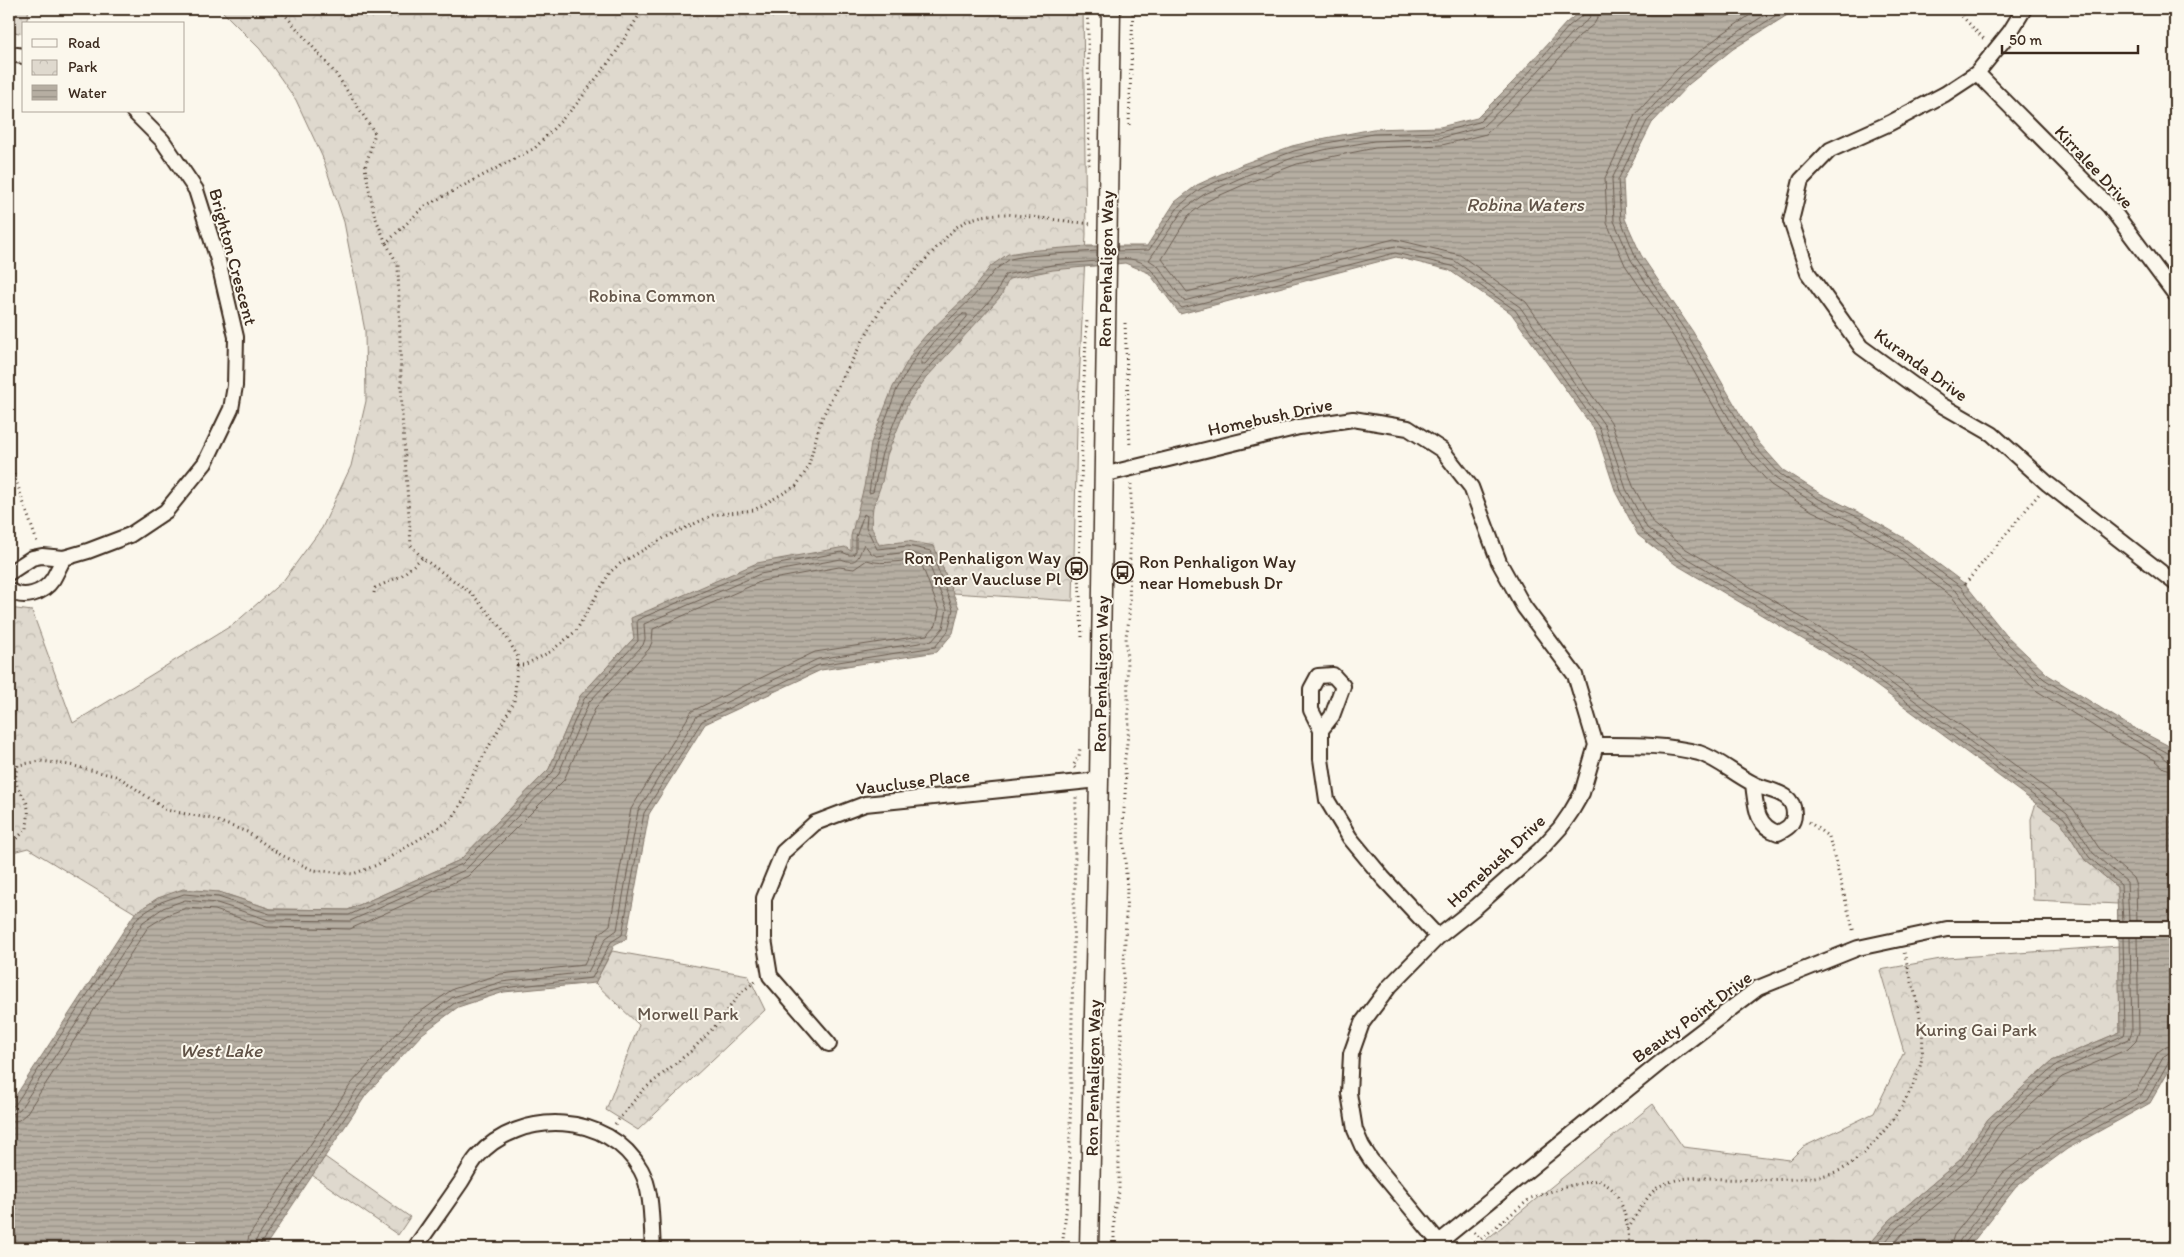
<svg xmlns="http://www.w3.org/2000/svg" width="2184" height="1257" viewBox="0 0 2184 1257" font-family="Itim,sans-serif">
  <style>
    .park { fill: url(#park-crowns); stroke: #8d8276 }
    .water { fill: url(#water-rules); stroke: #85796d }
    .lines { fill: none; stroke-linecap: round; stroke-linejoin: round }
    .shore { stroke: #6c5f53; stroke-width: 1 }
    .minor-casing { stroke: #3b2a1e; stroke-width: 18 }
    .tertiary-casing { stroke: #3b2a1e; stroke-width: 21 }
    .path { stroke: #3b2a1e; stroke-width: 3; stroke-dasharray: 1 4; stroke-linecap: butt }
    .minor { stroke: #fbf7ec; stroke-width: 14 }
    .tertiary { stroke: #fbf7ec; stroke-width: 18 }
    .labels { text-anchor: middle; stroke-width: 4; stroke-linejoin: round; paint-order: stroke }
    .street-label { font-size: 18px; fill: #3b2a1e; stroke: #fbf7ec }
    .park-label { font-size: 18px; fill: #64564a; stroke: #fbf7ec }
    .poi-label { font-size: 18px; fill: #3b2a1e; stroke: #fbf7ec; text-anchor: end }
    .water-label { font-size: 19px; font-style: italic; fill: #605246; stroke: #fbf7ec }
  </style>
  <defs>
    <pattern id="park-crowns" width="20" height="18" patternUnits="userSpaceOnUse" patternTransform="scale(1.25)"><rect width="20" height="18" fill="#dfd9ce"/><path d="M2 6a3 3 0 1 1 6 0M12 15a3 3 0 1 1 6 0" fill="none" stroke="#c0bab0"/></pattern>
    <pattern id="water-rules" width="6" height="5" patternUnits="userSpaceOnUse" patternTransform="scale(1.25)"><rect width="6" height="5" fill="#b6aea2"/><path d="M0 2.5h6" fill="none" stroke="#958e83"/></pattern>
  </defs>
  <rect width="100%" height="100%" fill="#fbf7ec"/>
  <filter id="ink" filterUnits="userSpaceOnUse"><feTurbulence type="fractalNoise" baseFrequency=".02" numOctaves="2"/><feDisplacementMap in="SourceGraphic" scale="10" xChannelSelector="R" yChannelSelector="G"/><feConvolveMatrix kernelMatrix="1 2 1 2 8 2 1 2 1" color-interpolation-filters="sRGB"/></filter>
  <g filter="url(#ink)">
    <g class="park">
      <polygon points="11,9 29,9 26,24 24,24 24,34 9,31"/>
      <polygon points="220,9 1083,9 1086,234 1077,427 1073,601 953,593 934,547 634,638 580,696 549,769 460,860 348,910 271,909 219,892 158,898 135,913 28,848 9,853 9,608 32,611 73,723 234,624 283,581 322,528 351,466 366,401 365,331 344,222 322,156 296,100 260,49"/>
      <polygon points="2036,803 2061,822 2085,860 2117,887 2118,904 2033,900 2031,819"/>
      <polygon points="2119,946 2120,1032 2052,1061 1988,1119 1960,1160 1889,1221 1865,1248 1476,1248 1653,1104 1683,1147 1790,1160 1803,1147 1874,1113 1904,1052 1880,970 1946,958"/>
      <polygon points="612,951 748,975 765,1010 638,1130 606,1110 639,1025 595,983"/>
      <polygon points="325,1157 410,1217 398,1235 312,1175"/>
    </g>
    <polygon class="water" points="1583,9 1797,9 1733,49 1689,84 1652,123 1623,180 1625,219 1641,255 1693,332 1744,421 1759,443 1783,470 1821,494 1864,515 1904,538 1965,584 2006,635 2048,675 2128,725 2167,745 2175,754 2175,1059 2150,1103 2067,1149 2016,1187 1968,1248 1865,1248 1889,1221 1960,1160 1988,1119 2052,1061 2120,1032 2117,887 2085,860 2061,822 1855,670 1675,564 1638,535 1616,493 1596,432 1511,313 1449,270 1396,257 1180,314 1149,273 1125,263 1053,270 1009,279 1001,296 926,378 908,403 887,455 882,482 873,507 871,526 879,545 908,541 934,546 959,608 953,633 937,652 821,670 705,724 649,814 626,939 615,944 595,983 504,992 458,1007 422,1034 366,1095 264,1248 9,1248 9,1106 135,913 158,898 183,889 219,892 271,909 348,910 460,860 549,769 580,696 634,638 631,618 757,563 845,547 851,551 851,536 864,487 871,443 893,387 915,348 927,334 969,294 991,266 1008,254 1026,251 1088,246 1147,246 1175,202 1197,185 1243,164 1292,146 1326,138 1373,129 1440,127 1477,118 1515,80 1566,23"/>
    <g class="lines">
      <g class="shore">
        <polyline points="1592,9 1589,19 1574,31 1523,88 1482,127 1441,138 1374,141 1328,149 1295,157 1247,175 1203,195 1183,210 1149,260 1158,266 1184,301 1395,246 1455,261 1520,307 1605,426 1626,489 1647,528 1682,555 1861,661 2067,813 2093,853 2127,882 2129,921"/>
        <polyline points="1600,9 1598,17 1594,24 1579,36 1529,93 1486,134 1442,145 1375,148 1330,157 1297,164 1250,182 1207,201 1189,215 1162,259 1187,292 1394,239 1460,255 1526,302 1611,422 1633,486 1653,523 1686,549 1865,655 2072,807 2099,848 2133,878 2136,886 2137,921"/>
        <polyline points="1759,9 1722,34 1677,69 1635,115 1605,178 1607,223 1625,265 1677,342 1728,431 1744,455 1771,485 1812,511 1855,531 1894,554 1952,597 1992,648 2037,691 2118,741 2155,760 2164,768 2175,771"/>
        <polyline points="1774,9 1726,40 1682,75 1642,118 1612,179 1614,221 1631,260 1683,338 1734,427 1750,450 1776,479 1816,504 1859,525 1898,548 1957,592 1998,643 2040,684 2122,734 2160,754 2168,761 2175,763"/>
        <polyline points="1786,9 1730,45 1686,80 1647,121 1618,180 1621,220 1636,258 1688,335 1740,424 1755,447 1780,474 1819,499 1862,519 1901,543 1961,587 2002,638 2044,679 2125,729 2175,757"/>
        <polyline points="1117,251 1149,250 1179,206 1200,189 1245,169 1294,151 1327,143 1373,134 1440,132 1479,122 1519,84 1569,26 1584,14 1586,9"/>
        <path d="M1117,259C1157,254 1158,290 1182,308L1395,253L1452,266L1515,310L1600,429L1621,491L1643,532L1678,560L1858,666L2064,818L2089,857L2121,885L2123,921"/>
        <polyline points="1097,261 1052,265 1005,275 996,294 922,375 903,400 882,453 873,492 869,493 876,444 897,389 919,351 931,337 973,297 995,270 1010,259 1026,256 1097,251"/>
        <path d="M963,314H967V317L925,364H921V361C931,343 947,327 963,314Z"/>
        <polyline points="9,1108 15,1105 138,917 161,902 184,894 218,897 270,914 349,915 462,864 553,772 584,699 638,641 637,620 758,568 842,552 849,555 853,555 856,551 856,537 864,514 867,516 866,527 877,549 908,546 931,551 953,609 948,631 935,647 819,665 702,721 644,813 622,935 611,942 592,978 503,988 456,1002 419,1030 362,1092 261,1243 260,1248"/>
        <path d="M9,1114L15,1113L20,1109L143,922L163,908L185,900L217,903L269,920L350,921L465,870L558,775L589,702L643,645L645,639L644,624L760,574L841,559C859,566 858,556 864,544L871,553L877,556L908,552L926,557L947,609L943,628L932,641L818,659L697,716L638,811L617,930L606,938L588,972L501,982L453,997L415,1025L357,1089L256,1240L254,1248"/>
        <path d="M9,1122L19,1120L26,1114L148,927L167,915L186,908L215,910L267,927L350,929L468,876L564,780L596,707L649,649L652,642L653,629L762,581L839,567L854,569L867,560C885,567 903,557 921,563L939,610L936,625L927,635L815,652L692,711L631,809L610,925L599,934L584,965L501,974L453,989L410,1019L351,1084L249,1236L246,1248"/>
        <polyline points="1872,1248 1893,1224 1963,1164 1991,1122 2055,1066 2124,1035 2125,1031 2123,937"/>
        <polyline points="1880,1248 1897,1228 1968,1169 1996,1126 2058,1071 2129,1039 2132,1031 2130,937"/>
        <polyline points="1890,1248 1902,1234 1973,1174 2002,1131 2062,1077 2128,1049 2136,1041 2139,1031 2137,937"/>
        <polyline points="1950,1248 1954,1235 2003,1173 2057,1133 2136,1090 2158,1052 2166,1046 2175,1044"/>
        <polyline points="1958,1248 1960,1240 2009,1178 2061,1139 2142,1095 2164,1056 2169,1053 2175,1051"/>
        <polyline points="1964,1248 1965,1243 2013,1183 2064,1145 2147,1100 2169,1061 2175,1058"/>
      </g>
      <defs>
        <g id="minor">
          <polyline points="2024,9 2010,32 1977,73 1945,94 1890,123 1830,150 1801,180 1791,221 1808,273 1861,347 1938,403 1992,434 2048,484 2175,583"/>
          <polyline points="9,54 24,56"/>
          <polyline points="1977,73 2110,207 2175,294"/>
          <polyline points="1103,475 1299,427 1353,419 1408,428 1442,450 1471,487 1499,562 1524,607 1575,675 1596,745 1582,793 1571,812 1560,828 1540,850 1477,906 1438,937 1389,987 1362,1023 1351,1054 1349,1093 1355,1130 1362,1146 1371,1160 1439,1242"/>
          <polyline points="9,573 32,558 42,556 64,558 88,551 130,535 166,511 205,463 231,409 235,386 236,337 218,260 196,190 162,140 133,111"/>
          <path d="M9,590C23,600 43,594 53,579C57,572 60,565 64,558"/>
          <polyline points="1321,730 1332,716 1343,686 1333,675 1318,676 1311,689 1311,710 1321,730 1321,759 1327,800 1350,838 1383,878 1438,937"/>
          <path d="M1596,745C1630,745 1665,744 1699,753C1718,759 1734,774 1752,783C1767,792 1794,790 1794,814C1794,825 1786,829 1778,833C1755,826 1756,805 1753,784"/>
          <polyline points="829,1044 770,976 764,939 764,898 783,852 815,823 865,804 1099,780"/>
          <path d="M415,1248C430,1226 446,1204 461,1182C466,1174 471,1164 477,1157C520,1108 609,1112 641,1170C653,1192 651,1224 653,1248"/>
          <polyline points="1432,1248 1666,1058 1758,988 1858,948 1947,929 2175,929"/>
        </g>
        <polyline id="tertiary" points="1089,1248 1099,780 1111,9"/>
      </defs>
      <use href="#minor" class="minor-casing"/>
      <use href="#tertiary" class="tertiary-casing"/>
      <g class="path">
        <polyline points="280,9 336,74 375,133 365,168 374,214 386,243 425,206 535,148 575,106 615,54 643,9"/>
        <polyline points="1086,9 1088,23 1089,165"/>
        <polyline points="1955,9 1985,40"/>
        <polyline points="1129,125 1133,9"/>
        <polyline points="1125,323 1130,447"/>
        <polyline points="9,460 37,542"/>
        <polyline points="1965,584 2039,494"/>
        <polyline points="374,593 375,588 401,576 422,558"/>
        <polyline points="1082,637 1079,574 1083,402 1087,319"/>
        <path d="M517,665H524L550,652L576,631L610,572L621,563L664,538L713,515L754,510L796,486L808,468L821,420L833,395L882,306L954,229C969,217 986,214 1006,214L1092,224"/>
        <polyline points="1075,768 1073,766 1079,756 1080,748"/>
        <polyline points="1809,822 1829,837 1854,933"/>
        <path d="M9,845L27,829C27,823 29,815 28,809C26,790 10,792 18,765L41,761L70,765L119,777L166,810L212,819L247,832L281,855L313,870L353,874L377,865L452,819L465,798L470,780L514,702L518,657L500,626L471,593L422,558L411,545L402,415L398,265L386,243"/>
        <polyline points="615,1124 643,1090 691,1051 719,1022 740,993 756,981"/>
        <path d="M1628,1229C1636,1217 1648,1191 1662,1185C1683,1175 1704,1178 1726,1179C1748,1180 1771,1180 1794,1179C1810,1178 1832,1176 1846,1167C1876,1148 1917,1093 1922,1057C1926,1023 1912,985 1904,952"/>
        <path d="M1474,1232L1481,1239L1531,1198L1568,1186L1598,1180C1603,1183 1608,1185 1612,1189C1623,1199 1632,1235 1627,1248"/>
        <polyline points="1062,1248 1069,1185 1076,796"/>
        <polyline points="1114,1248 1114,1211 1119,1192 1119,1090 1127,890 1123,824 1126,780 1124,765 1129,728 1126,636 1129,620 1131,484"/>
      </g>
      <use href="#minor" class="minor"/>
      <use href="#tertiary" class="tertiary"/>
    </g>
  </g>
  <defs>
    <symbol id="bus-ring" viewBox="-11 -11 22 22"><circle r="9.5" fill="#fbf7ec" stroke="#3b2a1e" stroke-width="1.5"/><path d="M-5-6H5V4H4V6H2V4H-2V6H-4V4H-5ZM-3.5-4V0h7V-4ZM-3.5 1.2v1.5H-2V1.2ZM2 1.2v1.5H3.5V1.2Z" fill="#3b2a1e"/></symbol>
  </defs>
  <g fill-rule="evenodd">
    <use href="#bus-ring" x="1064" y="556" width="25" height="25"/>
    <use href="#bus-ring" x="1110" y="560" width="25" height="25"/>
  </g>
  <g class="labels">
    <g class="street-label">
      <text transform="translate(2094 167) rotate(47)" y="6">Kirralee Drive</text>
      <text transform="translate(233 257) rotate(75)" y="6">Brighton Crescent</text>
      <text transform="translate(1106 269) rotate(-89)" y="6">Ron Penhaligon Way</text>
      <text transform="translate(1921 365) rotate(36)" y="6">Kuranda Drive</text>
      <text transform="translate(1270 417) rotate(-12)" y="6">Homebush Drive</text>
      <text transform="translate(1101 674) rotate(-89)" y="6">Ron Penhaligon Way</text>
      <text transform="translate(913 782) rotate(-7)" y="6">Vaucluse Place</text>
      <text transform="translate(1496 861) rotate(-43)" y="6">Homebush Drive</text>
      <text transform="translate(1692 1017) rotate(-36)" y="6">Beauty Point Drive</text>
      <text transform="translate(1093 1078) rotate(-89)" y="6">Ron Penhaligon Way</text>
    </g>
    <g class="park-label">
      <text x="652" y="302">Robina Common</text>
      <text x="688" y="1020">Morwell Park</text>
      <text x="1976" y="1036">Kuring Gai Park</text>
    </g>
    <g class="poi-label">
      <text x="1061" y="564">Ron Penhaligon Way<tspan x="1061" dy="21">near Vaucluse Pl</tspan></text>
      <text x="1139" y="568" text-anchor="start">Ron Penhaligon Way<tspan x="1139" dy="21">near Homebush Dr</tspan></text>
    </g>
    <g class="water-label">
      <text x="1525" y="211">Robina Waters</text>
      <text x="221" y="1057">West Lake</text>
    </g>
  </g>
  <rect width="2184" height="1257" fill="none" stroke="#fbf7ec" stroke-width="30"/>
  <rect x="15" y="15" width="2154" height="1227" fill="none" stroke="#3b2a1e" stroke-width="2" filter="url(#ink)"/>
  <rect x="22" y="22" width="162" height="90" fill="#fbf7ec" stroke="#aea59a"/>
  <rect x="32" y="39" width="25" height="8" fill="#fbf7ec" stroke="#aea59a"/>
  <text x="68" y="48" font-size="15" fill="#3b2a1e">Road</text>
  <rect x="32" y="60" width="25" height="15" fill="url(#park-crowns)" stroke="#aea59a"/>
  <text x="68" y="72" font-size="15" fill="#3b2a1e">Park</text>
  <rect x="32" y="85" width="25" height="15" fill="url(#water-rules)" stroke="#aea59a"/>
  <text x="68" y="98" font-size="15" fill="#3b2a1e">Water</text>
  <path d="M2002 45v8h136v-8" fill="none" stroke="#3b2a1e" stroke-width="2.5"/>
  <text x="2009" y="45" font-size="15" fill="#3b2a1e" stroke="#fbf7ec" stroke-width="4" paint-order="stroke">50 m</text>
</svg>
